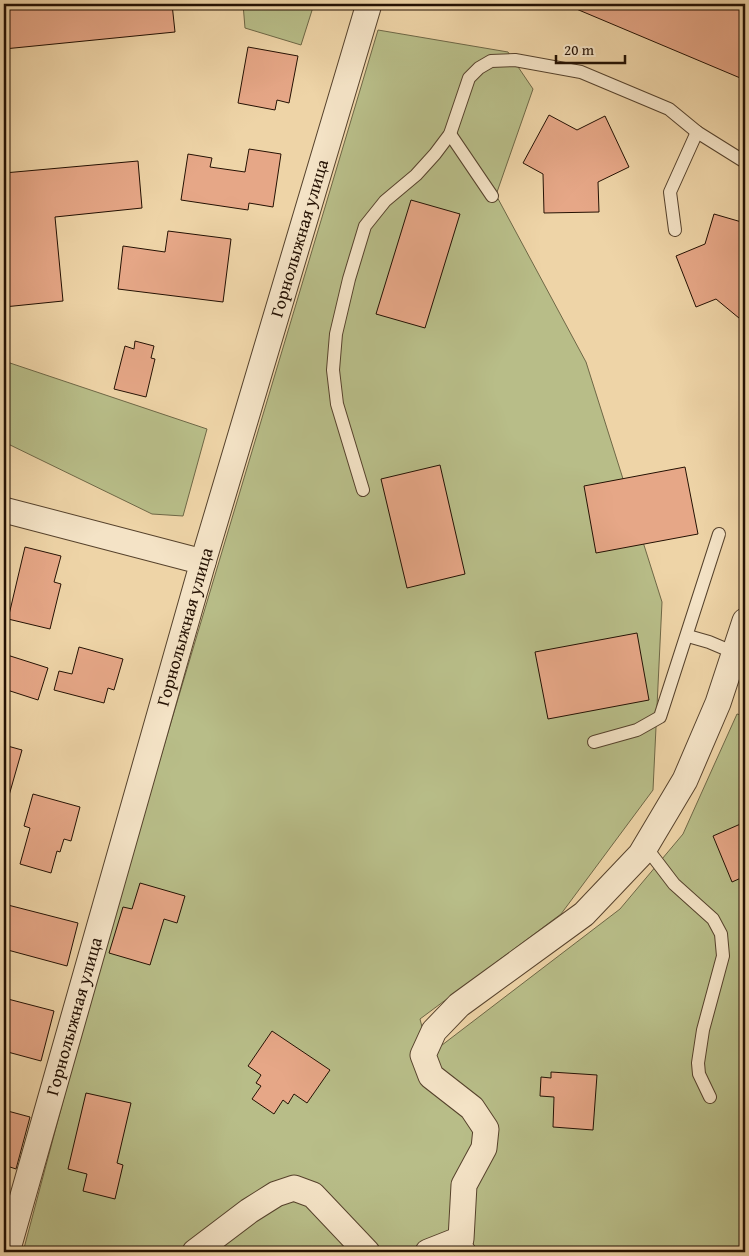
<svg xmlns="http://www.w3.org/2000/svg" width="749" height="1256" viewBox="0 0 749 1256" font-family="'Gentium Book Plus',serif">
  <style>
    .green { fill: #b8bd88; stroke: #6e6746 }
    .building { fill: #e6a787; stroke: #241103 }
    .lines { fill: none; stroke-linecap: round; stroke-linejoin: round }
    .lane-casing { stroke: #56422c; stroke-width: 14 }
    .street-casing { stroke: #56422c; stroke-width: 27 }
    .lane { stroke: #f4e3c6; stroke-width: 12 }
    .street { stroke: #f4e3c6; stroke-width: 25 }
    .labels { text-anchor: middle; stroke-width: 4.5; stroke-linejoin: round; paint-order: stroke }
    .street-label { font-size: 18px; fill: #241103; stroke: #f4e3c6 }
  </style>
  <rect width="100%" height="100%" fill="#eed4a7"/>
  <filter id="stains"><feTurbulence type="fractalNoise" baseFrequency=".004" numOctaves="4"/><feColorMatrix values="0 0 0 0 .2 0 0 0 0 .09 0 0 0 0 .02 0 0 0 .5 -.17"/></filter>
  <radialGradient id="worn" r=".72"><stop offset=".6" stop-color="#630" stop-opacity="0"/><stop offset="1" stop-color="#630" stop-opacity=".3"/></radialGradient>
  <g class="green">
    <polygon points="243,4 314,4 301,45 245,28"/>
    <polygon points="378,30 508,52 533,89 496,195 586,362 662,602 653,790 561,914 420,1019 429,1055 620,909 683,834 737,714 745,716 745,1252 23,1252 105,943"/>
    <polygon points="4,361 207,429 183,516 152,514 4,442"/>
  </g>
  <g class="building">
    <polygon points="4,4 172,4 175,32 4,49"/>
    <polygon points="575,4 728,4 745,11 745,80 574,8"/>
    <polygon points="248,47 298,56 289,103 277,100 275,110 238,103"/>
    <polygon points="549,115 577,130 605,116 629,167 598,182 599,212 544,213 543,174 523,163"/>
    <polygon points="249,149 281,154 273,207 249,203 248,210 181,200 188,154 212,158 210,167 245,172"/>
    <polygon points="138,161 142,208 55,217 63,301 4,307 4,173"/>
    <polygon points="411,200 460,214 425,328 376,314"/>
    <polygon points="714,214 745,223 745,323 716,299 696,307 676,256 705,244"/>
    <polygon points="168,231 231,239 223,302 118,289 123,246 165,252"/>
    <polygon points="135,341 154,346 151,358 155,359 146,397 114,389 125,346 134,349"/>
    <polygon points="440,465 465,574 407,588 381,479"/>
    <polygon points="685,467 698,534 596,553 584,486"/>
    <polygon points="25,547 61,556 54,582 61,584 50,629 8,619"/>
    <polygon points="637,633 649,700 548,719 535,652"/>
    <polygon points="79,647 123,659 114,690 108,688 104,703 54,690 59,671 72,674"/>
    <polygon points="4,654 48,668 38,700 4,689"/>
    <polygon points="4,745 22,750 4,813"/>
    <polygon points="33,794 80,807 71,841 64,839 60,852 57,851 51,873 20,864 30,828 24,826"/>
    <polygon points="745,822 745,880 742,881 741,878 732,882 713,836"/>
    <polygon points="140,883 185,896 177,923 164,919 150,965 109,953 123,907 132,909"/>
    <polygon points="4,904 78,923 67,966 4,949"/>
    <polygon points="4,998 54,1011 41,1061 4,1051"/>
    <polygon points="272,1031 330,1070 307,1103 294,1094 288,1104 283,1100 274,1114 252,1099 261,1086 256,1083 261,1075 248,1066"/>
    <polygon points="551,1072 597,1075 593,1130 553,1127 554,1097 540,1096 541,1077 551,1078"/>
    <polygon points="86,1093 131,1103 117,1163 123,1165 115,1199 83,1191 87,1174 68,1169"/>
    <polygon points="4,1110 30,1117 16,1169 4,1165"/>
  </g>
  <g class="lines">
    <defs>
      <g id="lane">
        <polyline points="450,134 492,196"/>
        <polyline points="675,230 670,192 697,132"/>
        <polyline points="363,490 337,404 333,370 336,334 349,279 365,226 385,201 416,175 435,154 450,134 469,78 479,68 491,61 515,60 581,72 669,109 697,132 745,162"/>
        <polyline points="688,636 709,642 735,653"/>
        <polyline points="594,742 637,730 660,717 719,534"/>
        <polyline points="645,846 674,884 713,919 721,934 723,956 703,1030 698,1063 699,1074 710,1097"/>
        <polyline points="461,1239 471,1252"/>
      </g>
      <g id="street">
        <polyline points="4,510 203,562"/>
        <path id="s1" d="M7,1252L203,562L369,4"/>
        <polyline points="195,1252 249,1211 276,1194 294,1188 313,1195 367,1252"/>
        <polyline points="428,1252 461,1239 464,1185 484,1148 486,1129 472,1108 431,1076 423,1055 434,1031 459,1005 584,914 641,854 685,780 718,703 745,621"/>
      </g>
    </defs>
    <use href="#lane" class="lane-casing"/>
    <use href="#street" class="street-casing"/>
    <use href="#lane" class="lane"/>
    <use href="#street" class="street"/>
  </g>
  <g class="labels">
    <g class="street-label">
      <text dy="6" stroke="none"><textPath href="#s1" startOffset="1055">Горнолыжная улица</textPath></text>
      <text dy="6" stroke="none"><textPath href="#s1" startOffset="650">Горнолыжная улица</textPath></text>
      <text dy="6" stroke="none"><textPath href="#s1" startOffset="245">Горнолыжная улица</textPath></text>
    </g>
  </g>
  <rect width="749" height="1256" fill="none" stroke="#eed4a7" stroke-width="20"/>
  <rect x="5" y="5" width="739" height="1246" fill="none" stroke="#241103" stroke-width="2.5"/>
  <rect x="10" y="10" width="729" height="1236" fill="none" stroke="#241103"/>
  <path d="M556 55v8h69v-8" fill="none" stroke="#241103" stroke-width="2.5"/>
  <text x="564" y="55" font-size="15" fill="#241103" stroke="#f4e3c6" stroke-width="4" paint-order="stroke">20 m</text>
  <rect width="100%" height="100%" filter="url(#stains)"/>
  <rect width="100%" height="100%" fill="url(#worn)"/>
</svg>
